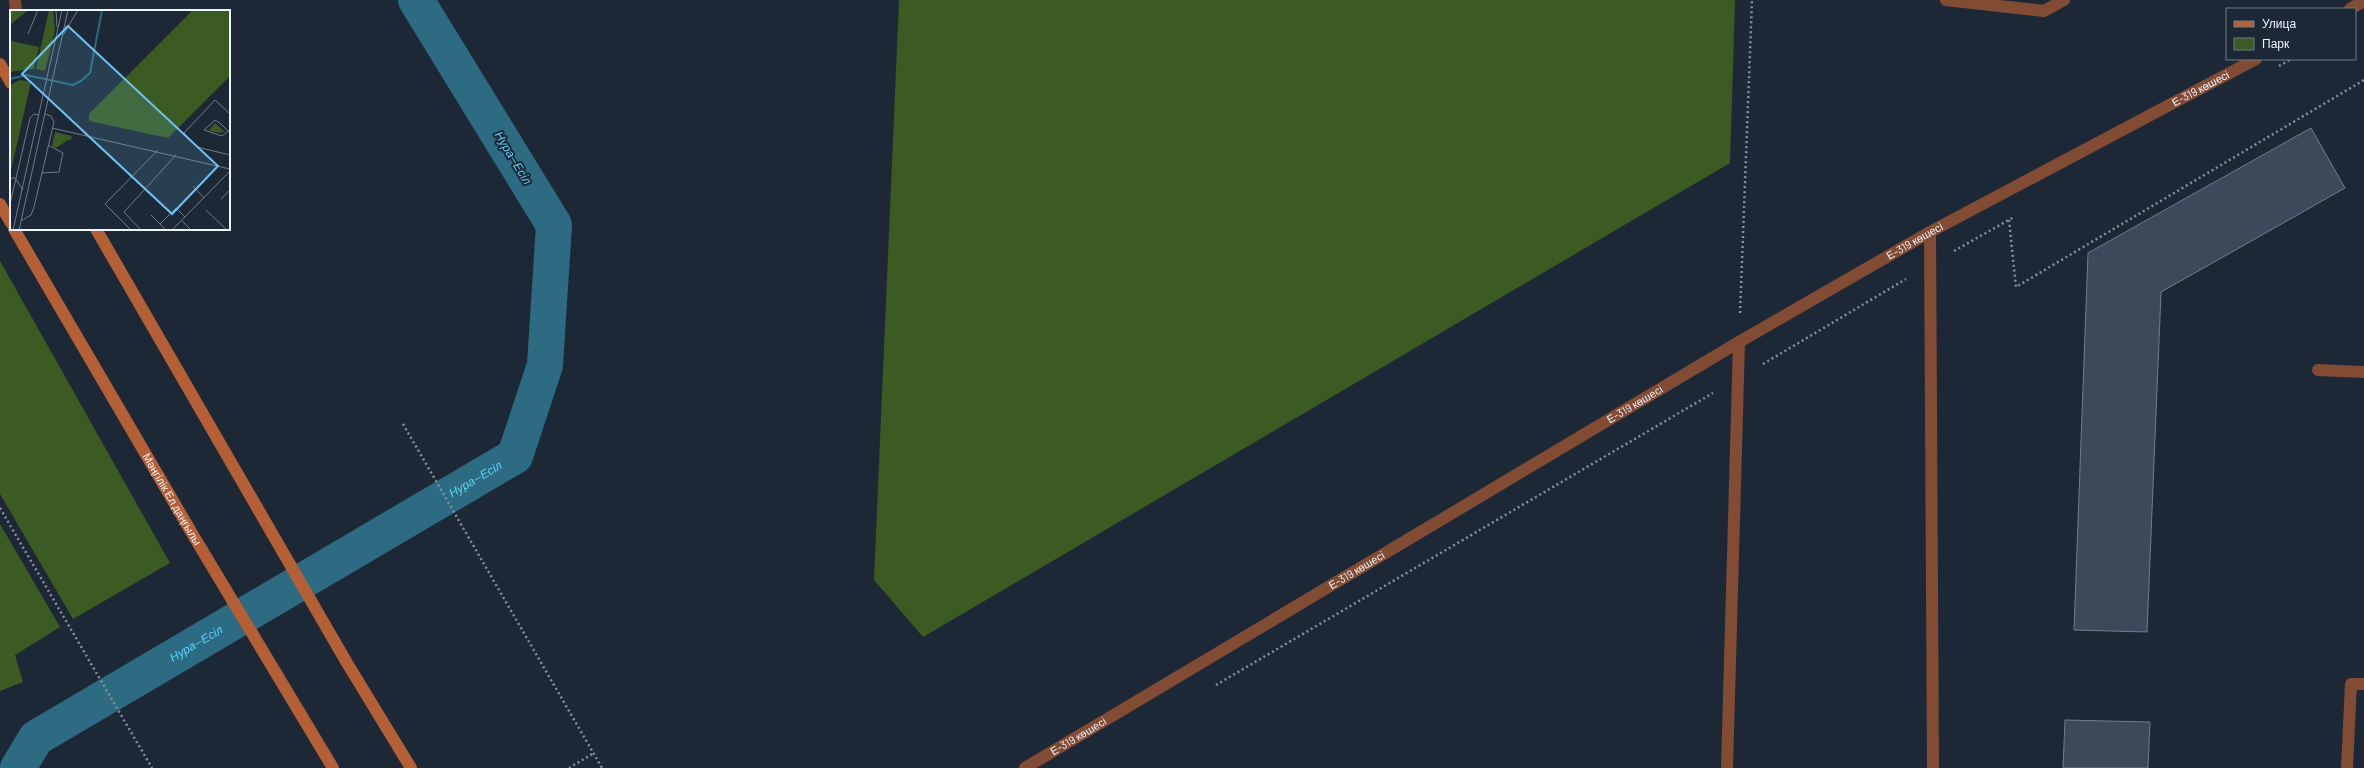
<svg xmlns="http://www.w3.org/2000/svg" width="2364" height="768" viewBox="0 0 2364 768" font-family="Barlow,sans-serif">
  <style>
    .green { fill: #3b5b22 }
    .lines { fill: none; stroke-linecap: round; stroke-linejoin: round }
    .canal { stroke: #2c6b81; stroke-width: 36 }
    .building { fill: #3d495a; stroke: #707d8f }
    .path { stroke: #87909b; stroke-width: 2.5; stroke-dasharray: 2 3; stroke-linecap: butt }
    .service { stroke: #824c34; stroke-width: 12 }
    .minor { stroke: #824c34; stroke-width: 12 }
    .secondary { stroke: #b45f36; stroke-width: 12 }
    .labels { text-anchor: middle; stroke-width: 4; stroke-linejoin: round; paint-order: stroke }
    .street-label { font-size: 11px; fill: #eff5fd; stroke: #1d2837 }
    .water-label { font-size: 12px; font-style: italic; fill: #5cd4fd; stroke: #1d2837 }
    .inset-river { fill: none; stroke: #2c6b81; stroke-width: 2 }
    .inset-road { fill: none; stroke: #717a86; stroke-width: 1 }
    .view { fill: #6dc2f3; fill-opacity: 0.15; stroke: #6dc2f3; stroke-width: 2 }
    .inset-edge { fill: none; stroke: #eff5fd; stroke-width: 2 }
  </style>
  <rect width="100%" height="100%" fill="#1d2837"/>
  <g class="green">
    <polygon points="899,0 1735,0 1730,163 923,637 874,580"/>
    <polygon points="0,261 170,563 73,619 0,494"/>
    <polygon points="0,524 60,627 15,655 23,682 0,691"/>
  </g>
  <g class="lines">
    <path class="canal" id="s1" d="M18,768L36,738L515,456L545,365L554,225L416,0"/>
  </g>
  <g class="building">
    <polygon points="2311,128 2345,188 2161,292 2147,632 2074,630 2088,253"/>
    <polygon points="2065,720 2150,722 2148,768 2063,768"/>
  </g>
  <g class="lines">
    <g class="path">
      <polyline points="2279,66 2291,59"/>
      <polyline points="2009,220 2016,287 2364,80"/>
      <polyline points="1954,251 2014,217"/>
      <polyline points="1740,313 1752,0"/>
      <polyline points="1763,364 1906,279"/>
      <polyline points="403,424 602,768"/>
      <polyline points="0,508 152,768"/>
      <polyline points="1216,685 1713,393"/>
      <polyline points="569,768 594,753"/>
    </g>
    <g class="service">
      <polyline points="1946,0 2044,11 2064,0"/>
      <polyline points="2318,370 2364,372"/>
      <polyline points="2347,768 2351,684 2364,684"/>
    </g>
    <g class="minor">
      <polyline points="15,0 16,11"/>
      <polyline points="2350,9 2364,1"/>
      <polyline points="1930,232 1933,768"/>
      <path id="s2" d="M1025,768L1739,342L1930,232L2256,59"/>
      <polyline points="1727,768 1739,342"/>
    </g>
    <g class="secondary">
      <polyline points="0,64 11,83"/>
      <polyline points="0,204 11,223"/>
      <path id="s3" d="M14,229L193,535L333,768"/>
      <polyline points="96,229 347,663 411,768"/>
    </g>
  </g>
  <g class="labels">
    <g class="street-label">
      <text dy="4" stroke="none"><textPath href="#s2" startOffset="1358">Е-319 көшесі</textPath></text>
      <text dy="4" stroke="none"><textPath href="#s2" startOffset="1034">Е-319 көшесі</textPath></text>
      <text dy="4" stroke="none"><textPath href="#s2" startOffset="710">Е-319 көшесі</textPath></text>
      <text dy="4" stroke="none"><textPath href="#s3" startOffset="313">Мәңгілік Ел даңғылы</textPath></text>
      <text dy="4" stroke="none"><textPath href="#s2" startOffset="386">Е-319 көшесі</textPath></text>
      <text dy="4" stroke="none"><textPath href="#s2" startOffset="62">Е-319 көшесі</textPath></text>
    </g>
    <g class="water-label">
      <text transform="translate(513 158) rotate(59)" y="4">Нура—Есіл</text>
      <text dy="4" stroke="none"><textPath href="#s1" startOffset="545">Нура—Есіл</textPath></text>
      <text dy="4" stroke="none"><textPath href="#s1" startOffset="221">Нура—Есіл</textPath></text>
    </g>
  </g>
  <g transform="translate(10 10)">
    <rect width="220" height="220" fill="#1d2837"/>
    <path d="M0,0H18L0,15ZM39,0H43L45,20L35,61L26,59ZM183,0H220V66L158,128L79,111V104ZM1,31L29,37L24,59L0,62ZM10,70L21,72L0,165V75ZM205,113L214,121L212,123L199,121ZM45,122L62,126L61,130H58L46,138L42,136Z" fill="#3b5b22"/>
    <path class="inset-river" d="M0,69L16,65L63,75L71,71L80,63L92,0"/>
    <path class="inset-road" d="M46,0L47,17M18,24L28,0M53,25L68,0M220,104L205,90L174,123L187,137L220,145M42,118L220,159M218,121L212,126L194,120L205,110L211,114L220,123M32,163L49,162L53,143L38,135M0,168H5L13,180M183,176L194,188M211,189L220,180M0,194L20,108L24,104L29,105M196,200L217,220M141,205L156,220M171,210L181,220M11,211L21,205L24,197L44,112L41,106L35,104M150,214L166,198L175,207M3,220L52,0M9,220L58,0M121,220L95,194L148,140M131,220L114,202L166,145M162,220L220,161"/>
    <path class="view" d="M58,16L208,156L162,204L12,64Z"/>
    <rect width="220" height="220" class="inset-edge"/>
  </g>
  <rect x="2226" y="8" width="130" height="52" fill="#1d2837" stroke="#717a86"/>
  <rect x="2234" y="21" width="20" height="6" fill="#b45f36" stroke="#717a86"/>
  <text x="2262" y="28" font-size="12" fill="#eff5fd">Улица</text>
  <rect x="2234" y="38" width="20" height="12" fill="#3b5b22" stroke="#717a86"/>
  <text x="2262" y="48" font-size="12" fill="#eff5fd">Парк</text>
</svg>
